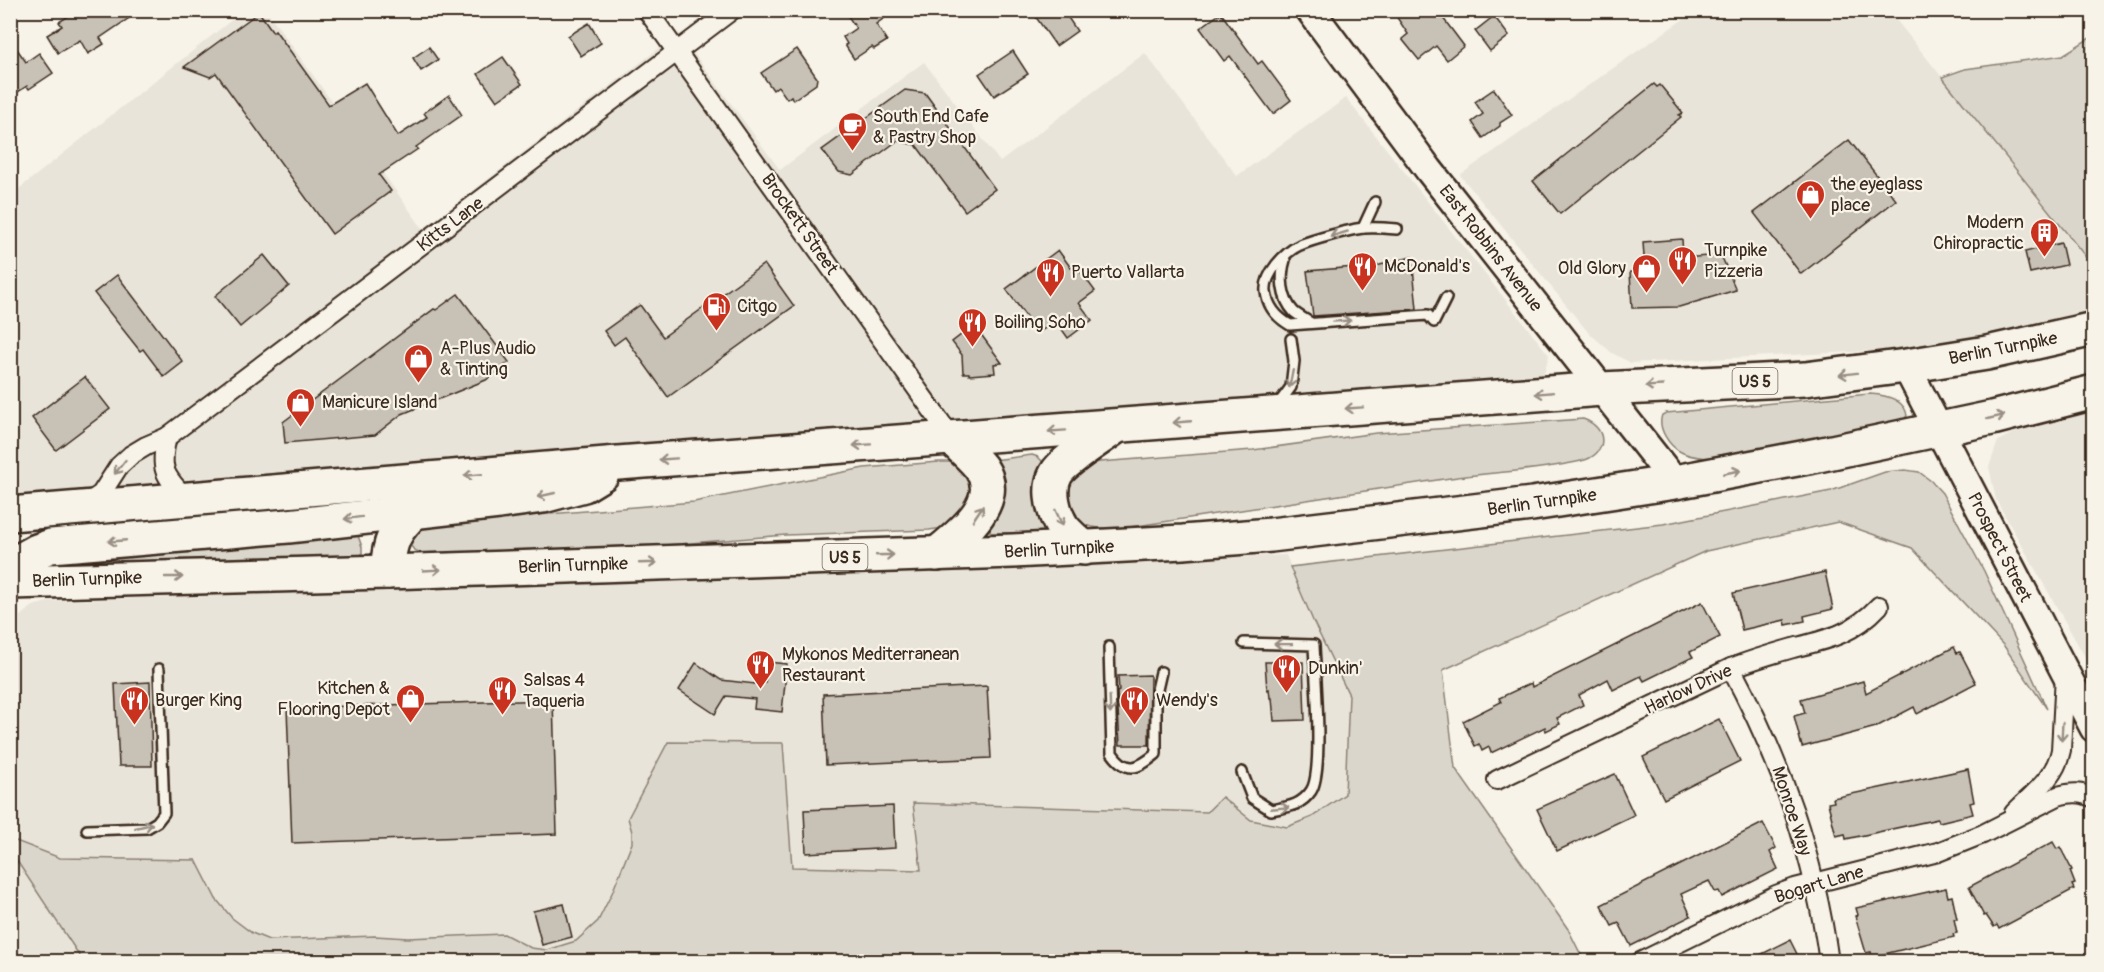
<svg xmlns="http://www.w3.org/2000/svg" width="2104" height="972" viewBox="0 0 2104 972" font-family="Pangolin,sans-serif">
  <style>
    .built { fill: #e9e4d9 }
    .green { fill: #dbd6cb; stroke: #8b8074; stroke-width: 1.5 }
    .building { fill: #c8c1b6; stroke: #3b2a1e; stroke-width: 1.5 }
    .lines { fill: none; stroke-linecap: round; stroke-linejoin: round }
    .lane-casing { stroke: #3b2a1e; stroke-width: 14 }
    .street-casing { stroke: #3b2a1e; stroke-width: 22 }
    .secondary-casing { stroke: #3b2a1e; stroke-width: 32 }
    .highway-casing { stroke: #3b2a1e; stroke-width: 38 }
    .lane { stroke: #f7f3e8; stroke-width: 9 }
    .street { stroke: #f7f3e8; stroke-width: 18 }
    .secondary { stroke: #f7f3e8; stroke-width: 27 }
    .highway { stroke: #f7f3e8; stroke-width: 33 }
    .oneway { stroke: #998e83 }
    .labels { text-anchor: middle; stroke-width: 4.5; stroke-linejoin: round; paint-order: stroke }
    .shield { fill: #f7f3e8; stroke: #73665b; stroke-width: 1.5 }
    .shield-label { font-size: 16px; font-weight: bold; fill: #3b2a1e }
    .poi-label { font-size: 18px; fill: #3b2a1e; stroke: #f7f3e8; text-anchor: start }
    .street-label { font-size: 18px; fill: #3b2a1e; stroke: #f7f3e8 }
  </style>
  <rect width="100%" height="100%" fill="#f7f3e8"/>
  <filter id="ink" filterUnits="userSpaceOnUse"><feTurbulence type="fractalNoise" baseFrequency=".0167" numOctaves="2"/><feDisplacementMap in="SourceGraphic" scale="12" xChannelSelector="R" yChannelSelector="G"/><feConvolveMatrix kernelMatrix="1 2 1 2 8 2 1 2 1" color-interpolation-filters="sRGB"/></filter>
  <g filter="url(#ink)">
    <g class="built">
      <polygon points="243,11 267,11 423,229 679,33 780,170 924,62 1000,162 1145,53 1237,176 1346,98 1549,355 1544,374 20,497 11,490 11,195"/>
      <polygon points="1695,11 1889,11 2093,266 2093,317 1955,347 1631,363 1612,353 1588,332 1460,175"/>
      <polygon points="2093,405 2094,603 2087,606 2093,621 2093,671 1996,500 1989,467 1998,441 2022,428"/>
      <polygon points="1286,555 1314,623 1349,695 1345,794 1312,817 1287,827 1251,820 1222,797 1207,812 913,803 921,870 791,867 783,743 628,818 632,832 632,843 612,893 598,921 576,941 547,950 531,948 516,939 478,936 408,938 375,936 269,940 252,933 232,918 216,899 196,860 60,858 11,839 11,623 33,606 51,601 623,583"/>
      <polygon points="11,852 83,961 11,961"/>
    </g>
    <g class="green">
      <polygon points="2093,36 2093,266 1942,77 1965,69 2063,55"/>
      <path d="M1870,394C1885,395 1905,399 1907,416L1899,423L1706,458C1698,457 1688,456 1681,452C1669,446 1657,428 1662,415L1666,413Z"/>
      <path d="M1583,419C1609,428 1608,455 1581,461C1538,471 1493,472 1450,478C1339,496 1228,513 1117,529C1098,529 1068,527 1065,502C1064,495 1068,485 1070,478L1089,464L1100,462L1253,450L1376,433Z"/>
      <polygon points="1032,455 1038,457 1042,461 1048,533 990,533 994,460"/>
      <path d="M939,462H954L972,479L969,507L943,528L929,530L786,535L631,548L423,553C398,548 417,529 430,524L694,502L864,468Z"/>
      <polygon points="1905,470 1919,472 1931,481 1942,493 1984,571 2047,709 2004,646 1912,548 1838,522 1706,551 1443,670 1455,768 1568,929 1584,961 83,961 11,852 11,839 60,858 196,860 216,899 232,918 252,933 269,940 375,936 408,938 504,934 531,948 547,950 576,941 598,921 612,893 632,843 632,832 628,818 668,742 783,743 792,867 921,870 913,803 1207,812 1222,797 1251,820 1287,827 1312,817 1345,794 1349,695 1314,623 1290,567 1663,524 1831,491 1885,472"/>
      <polygon points="357,533 362,547 362,556 275,557 96,566 86,564 87,559"/>
    </g>
    <g class="building">
      <polygon points="78,10 141,10 100,38 104,44 88,54 80,40 58,53 47,35 62,26 59,22"/>
      <polygon points="844,10 896,10 876,24 887,41 874,49 872,47 854,59 845,45 847,44 843,37 856,28"/>
      <polygon points="1031,10 1063,10 1077,31 1056,46"/>
      <polygon points="1392,10 1437,10 1464,46 1447,60 1436,46 1419,60 1402,39 1408,34"/>
      <polygon points="259,12 273,32 275,30 329,105 365,83 398,136 427,117 424,113 449,95 462,115 416,147 418,149 379,175 391,191 332,234 216,73 210,77 184,67"/>
      <polygon points="1221,13 1258,64 1262,61 1291,100 1273,114 1230,56 1224,61 1200,28"/>
      <polygon points="1494,16 1509,36 1490,51 1475,31"/>
      <polygon points="589,23 601,43 581,56 568,36"/>
      <polygon points="10,39 26,62 39,53 53,73 29,89 27,86 10,97"/>
      <polygon points="429,47 438,60 421,71 413,58"/>
      <polygon points="797,49 817,78 816,84 793,100 791,96 787,99 778,86 773,90 761,73"/>
      <polygon points="1013,51 1028,74 994,96 979,74"/>
      <polygon points="503,57 522,84 497,101 478,74"/>
      <polygon points="1654,84 1657,87 1660,85 1683,113 1679,115 1681,117 1560,214 1533,181"/>
      <polygon points="1494,89 1512,115 1500,123 1500,126 1483,138 1472,122 1483,114 1475,102"/>
      <polygon points="905,90 925,93 995,189 965,211 916,145 897,141 852,175 839,172 822,150"/>
      <polygon points="1849,140 1896,200 1801,274 1754,213"/>
      <polygon points="1682,239 1683,258 1721,255 1736,290 1679,307 1632,308 1630,272 1645,271 1643,242"/>
      <polygon points="2061,243 2066,265 2030,273 2025,252"/>
      <polygon points="1058,250 1071,268 1075,264 1095,291 1079,303 1092,320 1068,338 1056,321 1038,333 1006,289"/>
      <polygon points="264,255 289,286 240,327 215,296"/>
      <polygon points="1412,257 1417,309 1313,316 1307,271 1380,265"/>
      <polygon points="764,264 794,306 668,397 625,337 614,345 604,331 640,305 663,337"/>
      <polygon points="117,275 183,362 164,377 143,349 140,351 94,293"/>
      <polygon points="458,294 509,362 486,380 402,414 375,435 285,443 283,422 434,309 436,310"/>
      <polygon points="974,325 1002,363 994,364 995,373 969,375 969,373 963,373 962,355 952,342"/>
      <polygon points="85,377 110,409 56,450 32,418"/>
      <polygon points="1825,572 1833,609 1804,616 1805,621 1786,625 1785,620 1742,630 1733,593"/>
      <polygon points="1702,602 1720,637 1690,652 1693,657 1644,681 1641,676 1613,690 1608,679 1579,695 1583,705 1557,718 1560,724 1546,731 1545,727 1491,753 1489,747 1482,751 1479,744 1475,746 1463,721 1501,702 1499,698 1531,683 1532,687"/>
      <polygon points="1954,647 1957,653 1960,652 1976,683 1917,714 1914,707 1876,727 1802,747 1794,716 1805,713 1801,699 1863,681 1866,693"/>
      <polygon points="767,662 787,664 782,712 754,709 755,699 726,696 715,714 679,690 696,663 721,680 755,684 755,682 765,683"/>
      <polygon points="1265,662 1303,662 1305,720 1274,721 1272,698 1270,698 1269,689 1267,690"/>
      <polygon points="1150,675 1149,745 1120,745 1117,692 1119,691 1118,676"/>
      <polygon points="150,682 152,766 119,766 115,684"/>
      <polygon points="987,686 991,758 826,765 823,694"/>
      <polygon points="553,700 557,834 292,843 287,708"/>
      <polygon points="1719,719 1740,761 1664,799 1643,757"/>
      <polygon points="1968,769 1974,802 1970,803 1973,814 1939,822 1938,819 1846,839 1845,834 1836,836 1828,803 1834,802 1833,798"/>
      <polygon points="1615,774 1634,815 1557,851 1537,809"/>
      <polygon points="893,806 895,848 806,853 804,810"/>
      <polygon points="1763,823 1776,848 1770,852 1778,869 1722,897 1719,891 1715,892 1709,881 1681,894 1691,916 1631,946 1619,923 1612,926 1601,905"/>
      <polygon points="2053,842 2057,849 2060,847 2072,870 2070,871 2075,884 2072,885 2074,889 1999,929 1997,925 1994,927 1986,915 1984,916 1969,887"/>
      <polygon points="1946,888 1948,897 1952,896 1957,919 1954,919 1957,933 1953,934 1954,937 1872,957 1871,952 1866,953 1855,916 1858,915 1856,908"/>
      <polygon points="564,904 572,937 542,945 533,911"/>
      <polygon points="1790,940 1801,962 1746,962"/>
    </g>
    <g class="lines">
      <defs>
        <g id="lane">
          <polyline points="1363,228 1375,202"/>
          <path d="M1397,229C1386,228 1374,227 1364,228C1351,229 1312,240 1300,245C1285,252 1264,274 1266,292C1268,308 1278,318 1290,325L1428,315L1434,322L1446,298"/>
          <path d="M1285,260C1280,276 1281,298 1294,312C1299,316 1306,320 1311,323"/>
          <polyline points="1277,406 1291,387 1294,361 1291,339"/>
          <path d="M1109,647L1112,753C1127,774 1138,769 1156,754V694L1161,672"/>
          <path d="M1242,772L1252,798L1271,810C1287,807 1301,806 1311,791C1324,772 1315,673 1314,645L1244,643"/>
          <polyline points="87,830 147,828 157,822 164,813 159,669"/>
        </g>
        <g id="street">
          <polyline points="647,10 952,438"/>
          <path d="M167,437C159,468 164,476 186,498"/>
          <polyline points="85,505 101,494 119,466 131,455 146,446 167,437 732,10"/>
          <path d="M1731,668C1782,764 1814,854 1829,962"/>
          <path d="M1497,780L1731,668C1752,660 1772,654 1793,648C1829,639 1853,634 1879,606"/>
          <path d="M2014,813C2033,794 2056,777 2061,750L2065,675"/>
          <path d="M1640,962L1776,895L1795,888L1938,852L1983,834L2058,796C2072,792 2081,792 2094,798"/>
        </g>
        <g id="secondary">
          <polyline points="1310,10 1429,170 1675,482"/>
          <polyline points="1906,366 2094,728"/>
        </g>
        <g id="highway">
          <polyline points="10,514 618,463 1602,389 1805,379 1906,366 1987,353 2094,329"/>
          <path d="M1084,548C1077,542 1069,535 1063,528C1054,514 1047,490 1056,474C1064,460 1101,438 1115,427"/>
          <path d="M937,554C960,535 1004,502 981,468C973,457 961,448 952,438"/>
          <polyline points="10,566 37,551 51,546 288,526 499,502 543,496 584,485 602,474"/>
          <path d="M387,572C389,542 394,530 416,510"/>
          <polyline points="10,582 387,572 1013,551 1183,542 1271,535 1532,504 1675,482 1818,455 1992,418 2094,392"/>
        </g>
      </defs>
      <use href="#lane" class="lane-casing"/>
      <use href="#street" class="street-casing"/>
      <use href="#secondary" class="secondary-casing"/>
      <use href="#highway" class="highway-casing"/>
      <use href="#lane" class="lane"/>
      <use href="#street" class="street"/>
      <use href="#secondary" class="secondary"/>
      <use href="#highway" class="highway"/>
    </g>
    <defs><path id="oneway-shaft" d="M-6 0H5M1.5-3L5.5 0L1.5 3" fill="none" stroke-width="1.6" stroke-linecap="round" stroke-linejoin="round" transform="scale(1.5)"/></defs>
    <g class="oneway">
      <use href="#oneway-shaft" transform="translate(1339 234) rotate(164)"/>
      <use href="#oneway-shaft" transform="translate(1342 321) rotate(-4)"/>
      <use href="#oneway-shaft" transform="translate(1848 374) rotate(173)"/>
      <use href="#oneway-shaft" transform="translate(1291 379) rotate(102)"/>
      <use href="#oneway-shaft" transform="translate(1654 386) rotate(177)"/>
      <use href="#oneway-shaft" transform="translate(1544 393) rotate(175)"/>
      <use href="#oneway-shaft" transform="translate(1354 408) rotate(176)"/>
      <use href="#oneway-shaft" transform="translate(1996 417) rotate(-13)"/>
      <use href="#oneway-shaft" transform="translate(1182 422) rotate(175)"/>
      <use href="#oneway-shaft" transform="translate(1057 431) rotate(176)"/>
      <use href="#oneway-shaft" transform="translate(862 445) rotate(176)"/>
      <use href="#oneway-shaft" transform="translate(668 459) rotate(176)"/>
      <use href="#oneway-shaft" transform="translate(120 467) rotate(128)"/>
      <use href="#oneway-shaft" transform="translate(1732 472) rotate(-11)"/>
      <use href="#oneway-shaft" transform="translate(473 475) rotate(175)"/>
      <use href="#oneway-shaft" transform="translate(546 495) rotate(167)"/>
      <use href="#oneway-shaft" transform="translate(978 513) rotate(-56)"/>
      <use href="#oneway-shaft" transform="translate(353 518) rotate(173)"/>
      <use href="#oneway-shaft" transform="translate(1059 518) rotate(66)"/>
      <use href="#oneway-shaft" transform="translate(117 541) rotate(175)"/>
      <use href="#oneway-shaft" transform="translate(885 555) rotate(-2)"/>
      <use href="#oneway-shaft" transform="translate(648 563) rotate(-2)"/>
      <use href="#oneway-shaft" transform="translate(432 570) rotate(-3)"/>
      <use href="#oneway-shaft" transform="translate(174 577)"/>
      <use href="#oneway-shaft" transform="translate(1283 644) rotate(-179)"/>
      <use href="#oneway-shaft" transform="translate(1110 705) rotate(88)"/>
      <use href="#oneway-shaft" transform="translate(2062 732) rotate(93)"/>
      <use href="#oneway-shaft" transform="translate(1280 808) rotate(-5)"/>
      <use href="#oneway-shaft" transform="translate(144 826) rotate(-13)"/>
    </g>
  </g>
  <defs>
    <symbol id="cafe-pin" viewBox="-11 -11 22 30"><path d="M0 17L-7.5 6A9.5 9.5 0 1 1 7.5 6Z" fill="#c8321e" stroke="#f7f3e8"/><path d="M-5.5-4.5H6V0H3Q3 3.5 0 3.5H-2.5Q-5.5 3.5-5.5 0ZM3-3.2v2h1.7v-2ZM-6 4.5H4V6H-6Z" fill="#fff"/></symbol>
    <symbol id="shop-pin" viewBox="-11 -11 22 30"><path d="M0 17L-7.5 6A9.5 9.5 0 1 1 7.5 6Z" fill="#c8321e" stroke="#f7f3e8"/><path d="M-5-2.5h2.3a2.7 3.5 0 0 1 5.4 0H5L5.5 6h-11ZM-1.5-2.5h3a1.5 2.3 0 0 0-3 0Z" fill="#fff"/></symbol>
    <symbol id="building-pin" viewBox="-11 -11 22 30"><path d="M0 17L-7.5 6A9.5 9.5 0 1 1 7.5 6Z" fill="#c8321e" stroke="#f7f3e8"/><path d="M-4-6H4V6H1V3H-1V6H-4ZM-2.5-4.3h1.7v1.8h-1.7ZM.8-4.3h1.7v1.8H.8ZM-2.5-1h1.7V.8h-1.7ZM.8-1h1.7V.8H.8Z" fill="#fff"/></symbol>
    <symbol id="restaurant-pin" viewBox="-11 -11 22 30"><path d="M0 17L-7.5 6A9.5 9.5 0 1 1 7.5 6Z" fill="#c8321e" stroke="#f7f3e8"/><path d="M-5-6h1v4h1v-4h1v4h1v-4h1v5L-1.5 .5V6h-2V.5L-5-1ZM5-6V6H3V1.5H1.5Q1.5-4 5-6Z" fill="#fff"/></symbol>
    <symbol id="fuel-pin" viewBox="-11 -11 22 30"><path d="M0 17L-7.5 6A9.5 9.5 0 1 1 7.5 6Z" fill="#c8321e" stroke="#f7f3e8"/><path d="M-5.5-6h7V0h2V4h1.3V-2.5L3-4.5l.8-.8L6-3V5H2.5V1h-1V6h-7ZM-4.2-4.7v3.2H.2V-4.7Z" fill="#fff"/></symbol>
  </defs>
  <g fill-rule="evenodd">
    <use href="#cafe-pin" x="836" y="110" width="33" height="45"/>
    <use href="#shop-pin" x="1794" y="178" width="33" height="45"/>
    <use href="#building-pin" x="2028" y="216" width="33" height="45"/>
    <use href="#restaurant-pin" x="1666" y="244" width="33" height="45"/>
    <use href="#restaurant-pin" x="1346" y="250" width="33" height="45"/>
    <use href="#shop-pin" x="1630" y="252" width="33" height="45"/>
    <use href="#restaurant-pin" x="1034" y="256" width="33" height="45"/>
    <use href="#fuel-pin" x="700" y="290" width="33" height="45"/>
    <use href="#restaurant-pin" x="956" y="306" width="33" height="45"/>
    <use href="#shop-pin" x="402" y="342" width="33" height="45"/>
    <use href="#shop-pin" x="284" y="386" width="33" height="45"/>
    <use href="#restaurant-pin" x="744" y="648" width="33" height="45"/>
    <use href="#restaurant-pin" x="1270" y="652" width="33" height="45"/>
    <use href="#restaurant-pin" x="486" y="674" width="33" height="45"/>
    <use href="#shop-pin" x="394" y="682" width="33" height="45"/>
    <use href="#restaurant-pin" x="118" y="684" width="33" height="45"/>
    <use href="#restaurant-pin" x="1118" y="684" width="33" height="45"/>
  </g>
  <g class="labels">
    <g class="shield">
      <rect x="1732.5" y="368" width="45" height="26" rx="4.5"/>
      <rect x="822.5" y="544" width="45" height="26" rx="4.5"/>
    </g>
    <g class="shield-label">
      <text x="1755" y="387">US 5</text>
      <text x="845" y="563">US 5</text>
    </g>
    <g class="poi-label">
      <text x="873" y="122">South End Cafe<tspan x="873" dy="21">&amp; Pastry Shop</tspan></text>
      <text x="1831" y="190">the eyeglass<tspan x="1831" dy="21">place</tspan></text>
      <text x="2024" y="228" text-anchor="end">Modern<tspan x="2024" dy="21">Chiropractic</tspan></text>
      <text x="1704" y="256">Turnpike<tspan x="1704" dy="21">Pizzeria</tspan></text>
      <text x="1384" y="272">McDonald's</text>
      <text x="1626" y="274" text-anchor="end">Old Glory</text>
      <text x="1071" y="278">Puerto Vallarta</text>
      <text x="737" y="312">Citgo</text>
      <text x="994" y="328">Boiling Soho</text>
      <text x="440" y="354">A-Plus Audio<tspan x="440" dy="21">&amp; Tinting</tspan></text>
      <text x="322" y="408">Manicure Island</text>
      <text x="782" y="660">Mykonos Mediterranean<tspan x="782" dy="21">Restaurant</tspan></text>
      <text x="1308" y="674">Dunkin'</text>
      <text x="523" y="686">Salsas 4<tspan x="523" dy="21">Taqueria</tspan></text>
      <text x="390" y="694" text-anchor="end">Kitchen &amp;<tspan x="390" dy="21">Flooring Depot</tspan></text>
      <text x="155" y="706">Burger King</text>
      <text x="1156" y="706">Wendy's</text>
    </g>
    <g class="street-label">
      <text transform="translate(450 224) rotate(-37)" y="6">Kitts Lane</text>
      <text transform="translate(800 224) rotate(55)" y="6">Brockett Street</text>
      <text transform="translate(1491 248) rotate(52)" y="6">East Robbins Avenue</text>
      <text transform="translate(2003 348) rotate(-11)" y="6">Berlin Turnpike</text>
      <text transform="translate(1542 502) rotate(-8)" y="6">Berlin Turnpike</text>
      <text transform="translate(2000 547) rotate(63)" y="6">Prospect Street</text>
      <text transform="translate(1059 549) rotate(-3)" y="6">Berlin Turnpike</text>
      <text transform="translate(573 565) rotate(-2)" y="6">Berlin Turnpike</text>
      <text transform="translate(87 579) rotate(-2)" y="6">Berlin Turnpike</text>
      <text transform="translate(1688 689) rotate(-25)" y="6">Harlow Drive</text>
      <text transform="translate(1792 811) rotate(72)" y="6">Monroe Way</text>
      <text transform="translate(1819 884) rotate(-17)" y="6">Bogart Lane</text>
    </g>
  </g>
  <rect width="2104" height="972" fill="none" stroke="#f7f3e8" stroke-width="36"/>
  <rect x="18" y="18" width="2068" height="936" fill="none" stroke="#3b2a1e" stroke-width="2" filter="url(#ink)"/>
</svg>
